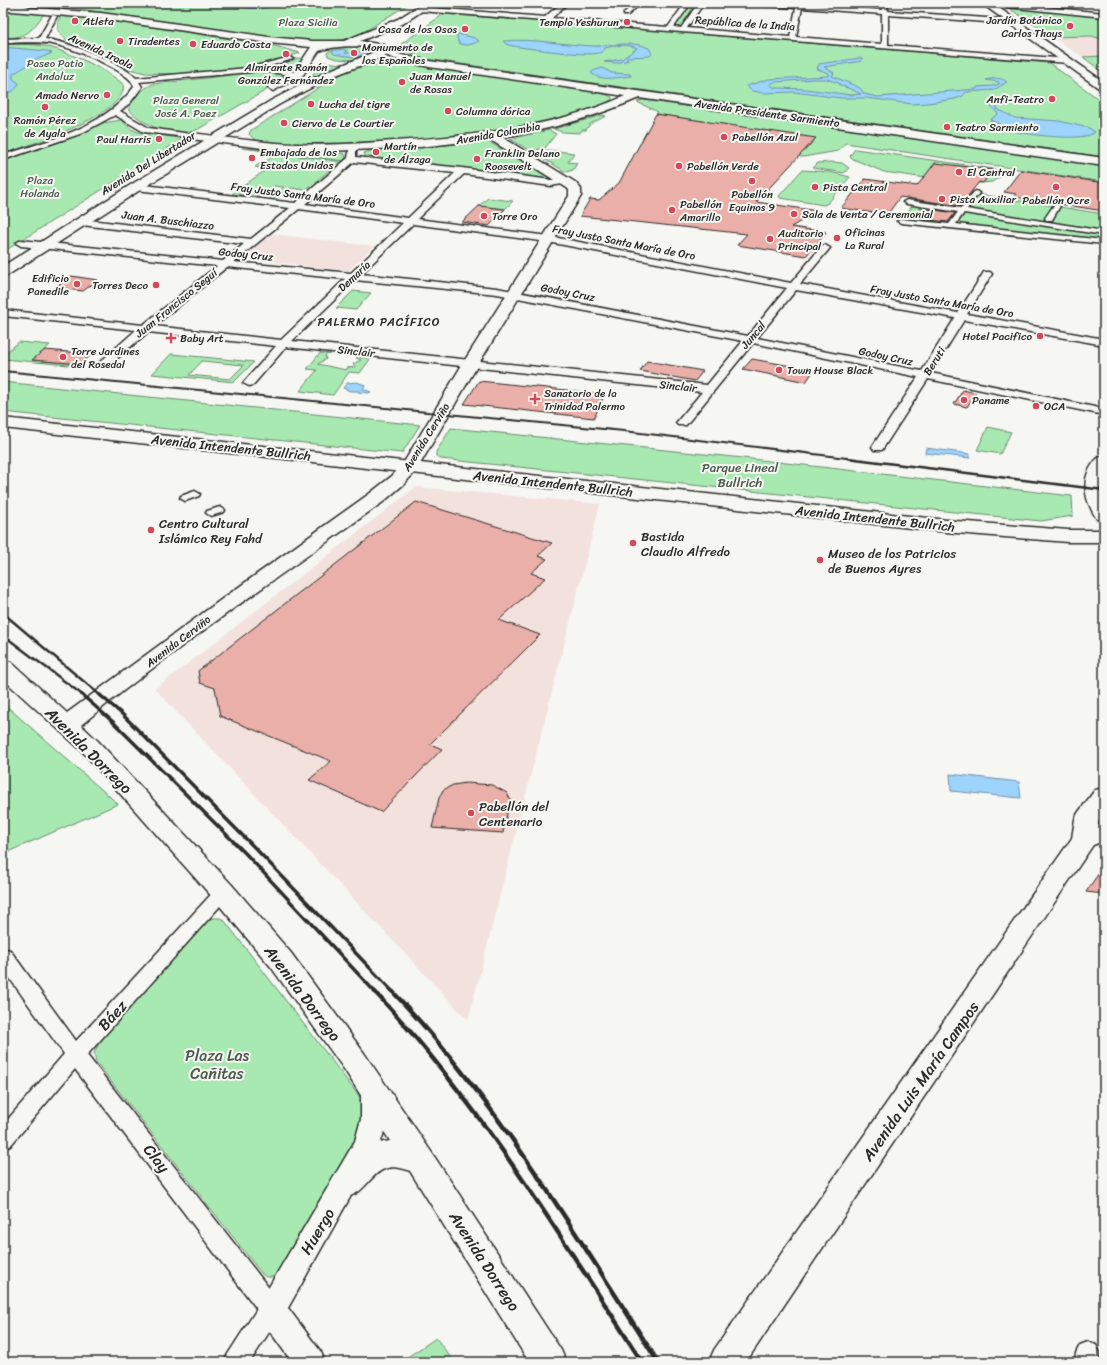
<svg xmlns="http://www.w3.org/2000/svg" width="1107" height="1365" viewBox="0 0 1107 1365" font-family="Sriracha,sans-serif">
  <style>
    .built { fill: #f2e1dc }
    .green { fill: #a8e9b2; stroke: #6a8a6e; fill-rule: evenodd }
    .water { fill: #9cd4fb; stroke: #6f90a8; fill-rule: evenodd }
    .building { fill: #eaafa8; stroke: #2b2b2b }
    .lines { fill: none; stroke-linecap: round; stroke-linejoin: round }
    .pedestrian-casing { stroke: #2b2b2b; stroke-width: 3 }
    .minor-casing { stroke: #2b2b2b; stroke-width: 3 }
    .tertiary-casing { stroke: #2b2b2b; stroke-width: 3 }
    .secondary-casing { stroke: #2b2b2b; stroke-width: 3 }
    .primary-casing { stroke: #2b2b2b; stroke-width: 3 }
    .pedestrian { fill: #f6f6f2; fill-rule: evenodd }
    .minor { fill: #f6f6f2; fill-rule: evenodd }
    .tertiary { fill: #f6f6f2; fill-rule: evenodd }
    .secondary { fill: #f6f6f2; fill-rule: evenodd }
    .primary { fill: #f6f6f2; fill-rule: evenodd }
    .rail-far3 { stroke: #2b2b2b; stroke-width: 2 }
    .rail-far2 { stroke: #2b2b2b; stroke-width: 2.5 }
    .rail-far1 { stroke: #2b2b2b; stroke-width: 3.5 }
    .rail { stroke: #2b2b2b; stroke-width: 4.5 }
    .poi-dot { fill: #d1495b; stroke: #f6f6f2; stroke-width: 1.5 }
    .labels { text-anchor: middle; stroke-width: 4; stroke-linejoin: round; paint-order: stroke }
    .far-poi-label { font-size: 11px; fill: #2b2b2b; stroke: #f6f6f2; text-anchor: start }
    .far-park-label { font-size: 11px; fill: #4a5a4d; stroke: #f6f6f2 }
    .far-street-label { font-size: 11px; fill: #2b2b2b; stroke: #f6f6f2 }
    .far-neighbourhood-label { font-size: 12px; letter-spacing: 1px; fill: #2b2b2b; stroke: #f6f6f2 }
    .street-label { font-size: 13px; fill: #2b2b2b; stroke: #f6f6f2 }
    .park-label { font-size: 13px; fill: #4a5a4d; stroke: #f6f6f2 }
    .poi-label { font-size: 13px; fill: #2b2b2b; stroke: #f6f6f2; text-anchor: start }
    .near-street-label { font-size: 16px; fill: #2b2b2b; stroke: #f6f6f2 }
    .near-park-label { font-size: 16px; fill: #4a5a4d; stroke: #f6f6f2 }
  </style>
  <rect width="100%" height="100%" fill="#f6f6f2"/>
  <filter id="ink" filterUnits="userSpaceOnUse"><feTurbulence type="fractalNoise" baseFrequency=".025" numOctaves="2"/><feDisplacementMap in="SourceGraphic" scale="8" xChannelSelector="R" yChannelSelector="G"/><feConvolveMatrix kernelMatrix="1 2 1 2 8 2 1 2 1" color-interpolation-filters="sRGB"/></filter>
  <g filter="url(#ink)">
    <g class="built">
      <polygon points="1092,36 1104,40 1104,56 1083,57 1052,37"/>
      <polygon points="272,234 363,245 374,246 348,271 241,258"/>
      <polygon points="416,487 600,504 468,1020 155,689"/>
    </g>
    <g class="green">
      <polygon points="80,3 410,3 354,38 329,42 308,43 72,8"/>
      <polygon points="690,3 698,3 682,28 674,28"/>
      <polygon points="1014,8 1104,16 1104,40 1092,36 1052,37 1010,9"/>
      <path d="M15,10L92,18L251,42L275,46L300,53L278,60L228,71L175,74L145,73L129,69L70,44L58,31V21L61,16L44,14C28,35 29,35 3,39V11Z"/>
      <polygon points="445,13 1049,63 1104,103 1104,157 406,56 415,53 406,52 406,48 401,44"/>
      <path d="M3,44C19,45 37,43 52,48C75,55 106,69 123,84C131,114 25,146 3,154Z"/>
      <path d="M351,46L372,48L374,52C364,61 340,62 328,56L327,53L333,49Z"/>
      <polygon points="1104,56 1104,73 1083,57"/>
      <polygon points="298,58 304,59 296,71 258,69"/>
      <polygon points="322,62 344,64 301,82 313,74"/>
      <path d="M387,62L403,63L602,93L612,97V99C604,106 589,109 579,112C498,135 415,141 332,144C312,144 274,147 256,140C253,139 251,136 249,134L251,130L344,72L360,67Z"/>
      <path d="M268,71L289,74L291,76L193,132C168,136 146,126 129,110C128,101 145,87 153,84Z"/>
      <polygon points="643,100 1104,166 1104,182 845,143 838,151 803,157 788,155 804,152 815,139 656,114 658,112 637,102"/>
      <polygon points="602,115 606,116 590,124 586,130 582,130 580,133 562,132 554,129"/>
      <polygon points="121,120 131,129 138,132 178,138 181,140 3,252 3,161 68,139 103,123"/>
      <polygon points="549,130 556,134 545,148 531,151 510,139"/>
      <polygon points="489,142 552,179 551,181 374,159 366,158 364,153 373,150"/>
      <polygon points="242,148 302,153 340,153 345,154 346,158 344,161"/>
      <polygon points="855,149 987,168 998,170 1001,176 992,182 968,184 884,172 853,159 850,156"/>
      <polygon points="548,150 574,153 568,162 577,163 573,170 566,172 534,153"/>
      <polygon points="277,153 338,161 339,163 305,190 291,188 276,199 270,199 284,187 274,186 259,197 232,194 267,169 255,167 261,163 264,163"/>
      <polygon points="831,162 842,163 849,168 844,173 813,168 818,163"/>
      <polygon points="802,170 830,172 850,177 828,203 824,205 780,198 779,196"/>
      <polygon points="926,186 1104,214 1104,239 1102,241 902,220"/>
      <polygon points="488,198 513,201 505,209 479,206"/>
      <polygon points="353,291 371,293 356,310 336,308"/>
      <polygon points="19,342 50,345 33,360 80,364 79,366 3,359 3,355"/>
      <polygon points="320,353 331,354 325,355 326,359 318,364 346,370 347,368 355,367 353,364 361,360 356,358 357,357 371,358 360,373 349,372 333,395 300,391 317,370 307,369"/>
      <path d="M171,354L254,362L234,382L152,374ZM202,361L243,365V366L230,379L189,375Z"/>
      <polygon points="3,382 420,425 402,453 3,412"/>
      <polygon points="988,427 1011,432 1000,454 977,450"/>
      <polygon points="451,428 743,458 1072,496 1073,516 1041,521 441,459 436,456 436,452"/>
      <polygon points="3,703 118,804 3,854"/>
      <polygon points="213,918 220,918 224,920 369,1109 372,1119 276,1277 266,1277 262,1274 96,1062 94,1053 99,1043 202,923"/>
      <polygon points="436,1338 454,1362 400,1362"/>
    </g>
    <g class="water">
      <path d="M218,3H277C264,14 233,6 218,3Z"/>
      <path d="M450,32L475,38L479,41C473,45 463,47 458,42L457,36Z"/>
      <path d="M503,41C533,38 564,45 595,46C612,46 633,40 649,48L652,54L650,56L628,57L626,59L629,60L616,63L604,62L622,59L637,48C628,44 615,45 605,48C604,50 604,51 602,52C592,58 527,48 512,46L506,44Z"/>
      <path d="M3,47L47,51L52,53L38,59L13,74V79L19,83C16,91 11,93 3,95Z"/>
      <path d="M343,49L348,51L345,53C353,54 363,49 370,53C358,59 345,56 334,54L332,51Z"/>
      <path d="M860,58L864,59L862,61L824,67L834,73L832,76L856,86L861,89L864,94L878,97L977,89V87L992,86L999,84V82L986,80C992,78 1002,77 1007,82L994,90L966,92L963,96L955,99L928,103L912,104L866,98H841L794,92L764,93L752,91L746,86L769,79L829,76V73L817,69L819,64ZM814,79H827L839,83L840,85L853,90L861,94L851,95L806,89L779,88L773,87L770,84L776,82Z"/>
      <path d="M602,68L612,73L630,74L631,76C620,77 601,82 591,73L593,71Z"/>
      <path d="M999,100L1004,101L997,104V109L1015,118L1059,121L1089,128L1095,132C1086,142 1031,135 1018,132C1009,129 999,124 990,120L998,114L991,106Z"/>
      <polygon points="357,382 365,385 363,389 371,392 368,393 358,392 359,391 350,391 343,388 347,383"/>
      <polygon points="926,448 970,454 970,458 925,453"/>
      <polygon points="950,774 1019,782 1021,798 951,791"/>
    </g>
    <g class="building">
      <polygon points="656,114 816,138 756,202 818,211 791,227 826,232 806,256 737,245 747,234 580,216 590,199 599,200 619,183"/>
      <polygon points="935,163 993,170 983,183 979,182 960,206 900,197 887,215 841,208 865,179 917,186"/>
      <polygon points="1021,170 1104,183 1104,211 1014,197 1016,194 1004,192"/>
      <polygon points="479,206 505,209 489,226 462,222"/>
      <polygon points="928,209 955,213 948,222 920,219"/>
      <polygon points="71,276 98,280 83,291 55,288"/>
      <polygon points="45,350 93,354 80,364 32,360"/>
      <polygon points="752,359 814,370 806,382 743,369"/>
      <polygon points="647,361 703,371 695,381 640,371"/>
      <polygon points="479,381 605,394 594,418 464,404"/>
      <polygon points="963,390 976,393 967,407 954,404"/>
      <polygon points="416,502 552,543 538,556 547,559 531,573 545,578 499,620 540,635 430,744 442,749 381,812 309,780 331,761 220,716 215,688 200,683 198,671"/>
      <polygon points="466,783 492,785 507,793 510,799 503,833 432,828 439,798 443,790 453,785"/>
      <polygon points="1104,866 1104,894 1086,892 1092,883"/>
    </g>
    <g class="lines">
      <defs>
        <g id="pedestrian">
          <polygon points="976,191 979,193 967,209 1104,231 1104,235 964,213 956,224 1104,240 1104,244 901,223 897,221 901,219 949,224 958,212 907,204 903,202 907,200 961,208 974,192"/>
          <polygon points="1056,204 1060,206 1052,220 1046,220 1045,218 1054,205"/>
          <polygon points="195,491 200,494 199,496 185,501 180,498 181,496"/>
          <polygon points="220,507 225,510 224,512 211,516 206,513 207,511"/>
        </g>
        <g id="minor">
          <path d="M561,3H568L552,18L668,27L685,3H691L674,27L681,28L698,3H704L687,28L790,37L796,8L758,5L755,3H803V4L882,10L883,3H887L888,11L1014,20L1017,22L1014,24L888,15V45L1068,59L1071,61L1068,63L420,11L417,9L420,7L545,17ZM802,8L882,14V44L796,37Z"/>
          <polygon points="634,3 641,3 628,15 624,15 624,13"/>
          <polygon points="985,3 1006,3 1104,13 1104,17 988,5"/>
          <path d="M52,15L57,16L45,39C66,41 122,63 136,78L248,68L290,57L293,59L250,72L139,82L142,87L130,103L120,111L149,128L191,134H194V138L144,132L115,115L80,134L3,160V155C51,140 103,128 134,87C133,83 131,80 127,77C112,65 71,47 52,44C36,41 19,43 3,43V39L39,38Z"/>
          <polygon points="265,68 297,72 301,74 297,76 263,71 261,70"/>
          <path d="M350,145H356V157L462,168L551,180L565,178L569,181L568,183L551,186L464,174L417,219L548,236L791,283L822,246L825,245L830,248L800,284L958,313L984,272H990L992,274L967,314L1104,339V345L964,320L931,373L1104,409V415L928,379L882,450H874L872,447L918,377L753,343L686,425H678L676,423L702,392L286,347L253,385L249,386L243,383L276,346L148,332L108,366H100L99,364L100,362L136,330L3,316V310L143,325L217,266L21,246L16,243L21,240L223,261L244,244L81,225L76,222L81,219L251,239L290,208L136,190L132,187L136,184L295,203L348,158ZM354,162L455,173L408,218L305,204ZM299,209L403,223L351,273L234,262ZM413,224L548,242L787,288L748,336L497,288L361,274ZM227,267L345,279L281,340L154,326ZM355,280L497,294L743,341L707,385L292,341ZM796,290L955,318L922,371L757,338Z"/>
          <polygon points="223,886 229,888 232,892 229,896 87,1055 279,1301 283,1309 279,1317 250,1362 224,1362 228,1354 257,1309 75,1069 10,1146 3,1149 3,1125 64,1054 3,969 3,948 10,950 76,1041 217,888"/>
          <polygon points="1088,1342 1096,1345 1100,1353 1099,1362 1075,1362 1076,1353 1080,1345"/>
        </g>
        <path id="tertiary" d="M374,1082L383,1085C392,1103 387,1125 380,1144L288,1308L321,1352L325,1362H292L261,1319L256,1309L355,1141L361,1119V1092L365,1085Z"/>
        <g id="secondary">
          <polygon points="19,3 35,3 33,5 3,13 3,7"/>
          <path d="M50,3H78C72,8 54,10 48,5Z"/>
          <polygon points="981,3 992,3 1104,82 1104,90 1100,89"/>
          <path d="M384,48L402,55L429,61L1104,158V166L639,98C595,117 549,130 502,137L575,182L581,189V196L479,363L416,471L404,484L383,502C281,575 177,646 81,725L98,741L232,885L291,953L364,1053L432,1153L561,1350L566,1362H529L410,1171C372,1155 371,1194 347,1196C343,1197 338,1194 335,1193L330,1183C341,1160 365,1144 390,1141L344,1069L271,967L214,899L82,751L3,679V660L11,662L67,713L222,599L369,494L392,476L403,464L463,363L569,196V190L567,188L489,139L420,147L308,152L270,149L191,139L187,138L185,136L187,134L191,133C226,137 261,143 297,144C329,146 362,143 394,141C473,136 552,128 625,96L429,67L395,59L380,53L379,51L380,49Z"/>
          <path d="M1104,456V521L1097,519C1086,503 1080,482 1092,465C1096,459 1098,457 1104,456Z"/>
          <polygon points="1104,788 1104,813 1099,820 1098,825 1104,824 1104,841 1093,845 746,1362 709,1362 714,1350 1072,838 1075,819 1078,813 1095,790"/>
        </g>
        <g id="primary">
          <path d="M423,3H434L404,23L360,41L384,45L389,51L383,57L336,75L280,104L140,190L8,275L3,276V266L132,184L272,100L328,71L379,50C363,44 334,46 319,51L303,75L273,91L268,88L269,86L295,71L311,47L269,43L101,19L12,11L9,10L7,8L9,6L101,13L269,37L312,41H344L398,19Z"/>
          <polygon points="3,418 956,521 1068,530 1104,530 1104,542 1068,542 956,533 3,428"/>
        </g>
      </defs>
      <use href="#pedestrian" class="pedestrian-casing"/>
      <use href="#minor" class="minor-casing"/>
      <use href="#tertiary" class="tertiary-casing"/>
      <use href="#secondary" class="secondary-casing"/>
      <use href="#primary" class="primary-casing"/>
      <use href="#pedestrian" class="pedestrian"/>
      <use href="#minor" class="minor"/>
      <use href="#tertiary" class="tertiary"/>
      <use href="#secondary" class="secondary"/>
      <use href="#primary" class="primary"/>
      <polyline class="rail-far3" points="3,371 624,431 855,459"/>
      <g class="rail-far2">
        <polyline points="847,458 1104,490"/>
        <polyline points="3,613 101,696"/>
        <polyline points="3,635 84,696"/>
      </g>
      <g class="rail-far1">
        <polyline points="82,695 112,721 245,853 376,993"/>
        <polyline points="100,695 123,715 255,848 394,993"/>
      </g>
      <g class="rail">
        <path d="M375,992C480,1104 559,1234 642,1362"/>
        <path d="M393,992C497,1101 577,1236 658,1362"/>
      </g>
    </g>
  </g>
  <g class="poi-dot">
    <circle cx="75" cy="21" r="4"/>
    <circle cx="627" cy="22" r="4"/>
    <circle cx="1070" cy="26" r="4"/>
    <circle cx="465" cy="29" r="4"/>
    <circle cx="120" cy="41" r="4"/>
    <circle cx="193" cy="44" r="4"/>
    <circle cx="354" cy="53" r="4"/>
    <circle cx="286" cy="54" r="4"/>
    <circle cx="402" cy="82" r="4"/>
    <circle cx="107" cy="95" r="4"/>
    <circle cx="1052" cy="99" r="4"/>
    <circle cx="311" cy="104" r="4"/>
    <circle cx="45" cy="107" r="4"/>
    <circle cx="448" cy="111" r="4"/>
    <circle cx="284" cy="123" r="4"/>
    <circle cx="947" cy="127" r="4"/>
    <circle cx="724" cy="137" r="4"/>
    <circle cx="159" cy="139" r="4"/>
    <circle cx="376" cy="152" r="4"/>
    <circle cx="252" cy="158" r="4"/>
    <circle cx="477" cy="159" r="4"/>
    <circle cx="679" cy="166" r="4"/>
    <circle cx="959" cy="172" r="4"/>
    <circle cx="752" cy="181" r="4"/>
    <circle cx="815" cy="187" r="4"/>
    <circle cx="1056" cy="187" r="4"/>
    <circle cx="942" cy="199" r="4"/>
    <circle cx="672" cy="210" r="4"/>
    <circle cx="794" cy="214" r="4"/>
    <circle cx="484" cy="216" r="4"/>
    <circle cx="837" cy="238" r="4"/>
    <circle cx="770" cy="239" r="4"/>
    <circle cx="77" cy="284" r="4"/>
    <circle cx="156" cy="285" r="4"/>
    <circle cx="1040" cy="336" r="4"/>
    <path d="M169 332h4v4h4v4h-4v4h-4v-4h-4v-4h4z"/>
    <circle cx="63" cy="357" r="4"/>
    <circle cx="779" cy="370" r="4"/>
    <path d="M533 393h4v4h4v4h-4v4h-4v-4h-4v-4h4z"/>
    <circle cx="964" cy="400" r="4"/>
    <circle cx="1036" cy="406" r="4"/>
    <circle cx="151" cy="530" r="4"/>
    <circle cx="633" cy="543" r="4"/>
    <circle cx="820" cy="560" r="4"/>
    <circle cx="471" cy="813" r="4"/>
  </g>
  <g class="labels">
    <g class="far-poi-label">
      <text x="1062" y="24" text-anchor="end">Jardín Botánico<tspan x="1062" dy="13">Carlos Thays</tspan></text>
      <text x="83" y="25">Atleta</text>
      <text x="619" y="26" text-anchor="end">Templo Yeshurun</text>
      <text x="457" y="33" text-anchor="end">Casa de los Osos</text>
      <text x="128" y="45">Tiradentes</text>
      <text x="201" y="48">Eduardo Costa</text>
      <text x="362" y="51">Monumento de<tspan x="362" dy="13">los Españoles</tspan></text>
      <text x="286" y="71" text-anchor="middle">Almirante Ramón<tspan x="286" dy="13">González Fernández</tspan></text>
      <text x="410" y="80">Juan Manuel<tspan x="410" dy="13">de Rosas</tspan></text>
      <text x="99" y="99" text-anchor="end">Amado Nervo</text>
      <text x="1044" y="103" text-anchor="end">Anfi-Teatro</text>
      <text x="319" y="108">Lucha del tigre</text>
      <text x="456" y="115">Columna dórica</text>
      <text x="45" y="124" text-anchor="middle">Ramón Pérez<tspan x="45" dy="13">de Ayala</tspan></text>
      <text x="292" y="127">Ciervo de Le Courtier</text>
      <text x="955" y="131">Teatro Sarmiento</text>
      <text x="732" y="141">Pabellón Azul</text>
      <text x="151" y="143" text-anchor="end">Paul Harris</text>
      <text x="384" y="150">Martín<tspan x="384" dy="13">de Álzaga</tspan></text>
      <text x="260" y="156">Embajada de los<tspan x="260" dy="13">Estados Unidos</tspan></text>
      <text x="485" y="157">Franklin Delano<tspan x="485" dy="13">Roosevelt</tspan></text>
      <text x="687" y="170">Pabellón Verde</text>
      <text x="967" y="176">El Central</text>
      <text x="823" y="191">Pista Central</text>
      <text x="752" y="198" text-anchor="middle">Pabellón<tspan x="752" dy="13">Equinos 9</tspan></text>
      <text x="950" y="203">Pista Auxiliar</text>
      <text x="1056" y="204" text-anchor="middle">Pabellón Ocre</text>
      <text x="680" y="208">Pabellón<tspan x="680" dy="13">Amarillo</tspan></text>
      <text x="802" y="218">Sala de Venta / Ceremonial</text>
      <text x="492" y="220">Torre Oro</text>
      <text x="845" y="236">Oficinas<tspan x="845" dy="13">La Rural</tspan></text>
      <text x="778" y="237">Auditorio<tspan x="778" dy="13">Principal</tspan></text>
      <text x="69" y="282" text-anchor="end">Edificio<tspan x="69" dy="13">Panedile</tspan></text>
      <text x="148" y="289" text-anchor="end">Torres Deco</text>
      <text x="1032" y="340" text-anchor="end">Hotel Pacifico</text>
      <text x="180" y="342">Baby Art</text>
      <text x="71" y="355">Torre Jardines<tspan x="71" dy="13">del Rosedal</tspan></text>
      <text x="787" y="374">Town House Black</text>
      <text x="544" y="397">Sanatorio de la<tspan x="544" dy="13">Trinidad Palermo</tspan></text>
      <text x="972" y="404">Paname</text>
      <text x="1044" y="410">OCA</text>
    </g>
    <g class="far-park-label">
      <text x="308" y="26">Plaza Sicilia</text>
      <text x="55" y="67">Paseo Patio<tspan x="55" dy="13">Andaluz</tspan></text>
      <text x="186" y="104">Plaza General<tspan x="186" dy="13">José A. Paez</tspan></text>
      <text x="40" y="184">Plaza<tspan x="40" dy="13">Holanda</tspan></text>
    </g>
    <g class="far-street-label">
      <text transform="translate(745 23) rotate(4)" y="4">República de la India</text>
      <text transform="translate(101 51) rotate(25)" y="4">Avenida Iraola</text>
      <text transform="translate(767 113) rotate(8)" y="4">Avenida Presidente Sarmiento</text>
      <text transform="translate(498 133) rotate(-10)" y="4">Avenida Colombia</text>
      <text transform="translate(148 163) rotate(-32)" y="4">Avenida Del Libertador</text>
      <text transform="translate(303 195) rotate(7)" y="4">Fray Justo Santa María de Oro</text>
      <text transform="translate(168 220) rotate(7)" y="4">Juan A. Buschiazzo</text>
      <text transform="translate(624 242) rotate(11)" y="4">Fray Justo Santa María de Oro</text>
      <text transform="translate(246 254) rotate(6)" y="4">Godoy Cruz</text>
      <text transform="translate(354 276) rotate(-43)" y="4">Demaría</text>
      <text transform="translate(568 292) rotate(11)" y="4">Godoy Cruz</text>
      <text transform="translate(942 301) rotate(10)" y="4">Fray Justo Santa María de Oro</text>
      <text transform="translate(176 303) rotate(-39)" y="4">Juan Francisco Seguí</text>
      <text transform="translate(753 335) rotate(-50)" y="4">Juncal</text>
      <text transform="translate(356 351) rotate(6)" y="4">Sinclair</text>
      <text transform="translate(886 356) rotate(12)" y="4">Godoy Cruz</text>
      <text transform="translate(934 361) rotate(-58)" y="4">Beruti</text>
      <text transform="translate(678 386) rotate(6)" y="4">Sinclair</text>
      <text transform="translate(426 437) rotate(-58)" y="4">Avenida Cerviño</text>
      <text transform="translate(178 641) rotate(-37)" y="4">Avenida Cerviño</text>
    </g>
    <g class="far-neighbourhood-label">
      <text x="379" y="326">PALERMO PACÍFICO</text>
    </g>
    <g class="street-label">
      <text transform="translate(231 447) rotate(6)" y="5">Avenida Intendente Bullrich</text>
      <text transform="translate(553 483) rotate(6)" y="5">Avenida Intendente Bullrich</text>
      <text transform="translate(875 518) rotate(6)" y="5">Avenida Intendente Bullrich</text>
    </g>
    <g class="park-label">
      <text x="740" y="472">Parque Lineal<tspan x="740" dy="15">Bullrich</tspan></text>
    </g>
    <g class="poi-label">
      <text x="159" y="528">Centro Cultural<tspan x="159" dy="15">Islámico Rey Fahd</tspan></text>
      <text x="641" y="541">Bastida<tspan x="641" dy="15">Claudio Alfredo</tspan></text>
      <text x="828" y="558">Museo de los Patricios<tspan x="828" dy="15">de Buenos Ayres</tspan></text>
      <text x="479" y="811">Pabellón del<tspan x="479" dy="15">Centenario</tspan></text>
    </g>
    <g class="near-street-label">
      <text transform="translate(89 750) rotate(45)" y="6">Avenida Dorrego</text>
      <text transform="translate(303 993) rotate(53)" y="6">Avenida Dorrego</text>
      <text transform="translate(112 1015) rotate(-48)" y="6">Báez</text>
      <text transform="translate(920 1081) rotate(-55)" y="6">Avenida Luis María Campos</text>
      <text transform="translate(157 1158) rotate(52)" y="6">Clay</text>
      <text transform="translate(317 1231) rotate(-59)" y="6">Huergo</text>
      <text transform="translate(485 1261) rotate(57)" y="6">Avenida Dorrego</text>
    </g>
    <g class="near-park-label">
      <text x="217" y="1061">Plaza Las<tspan x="217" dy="18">Cañitas</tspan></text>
    </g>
  </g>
  <rect width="1107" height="1365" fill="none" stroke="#f6f6f2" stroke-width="16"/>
  <rect x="8" y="8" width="1091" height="1349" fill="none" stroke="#2b2b2b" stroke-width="1.5" filter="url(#ink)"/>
</svg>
